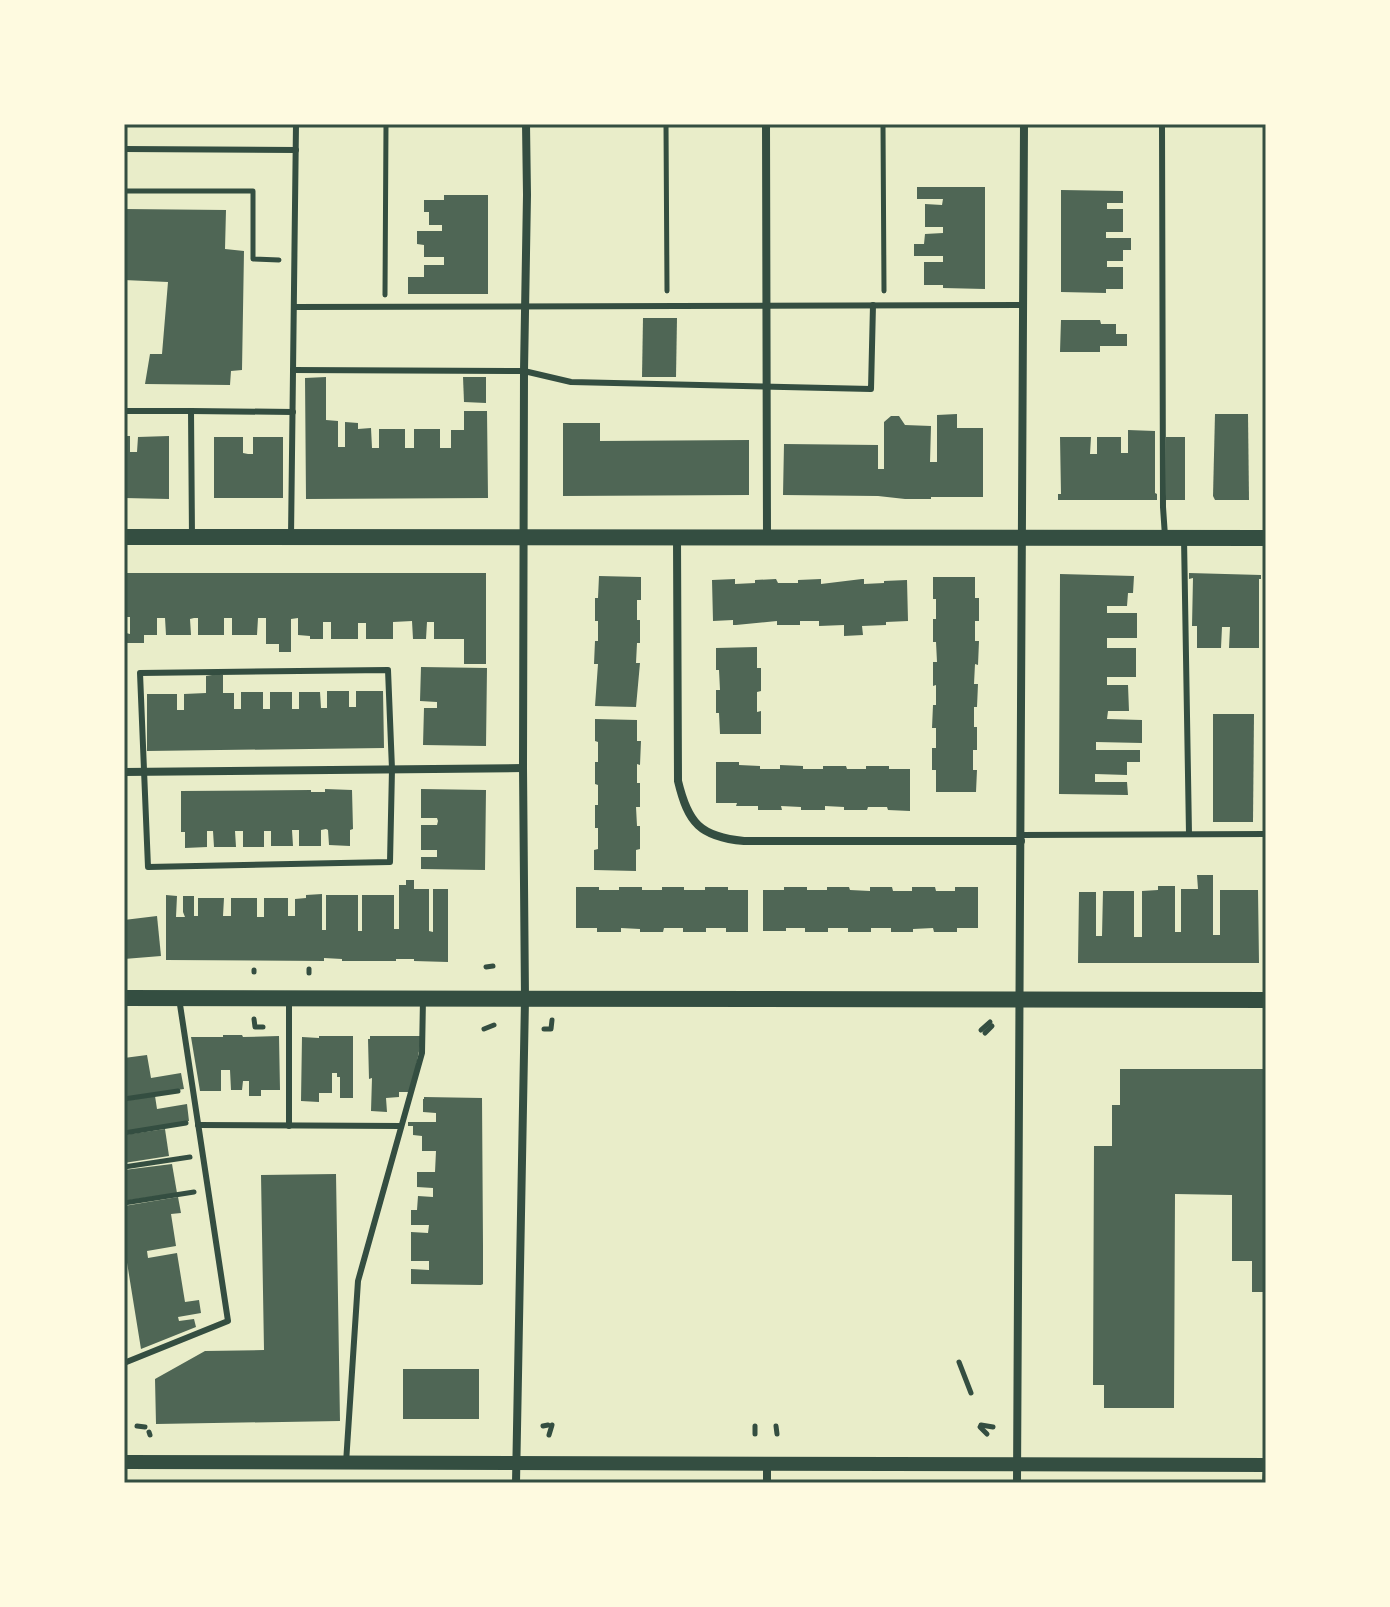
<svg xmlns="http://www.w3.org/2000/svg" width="1390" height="1607" viewBox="0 0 1390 1607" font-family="Signika,sans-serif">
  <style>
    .building { fill: #4f6655 }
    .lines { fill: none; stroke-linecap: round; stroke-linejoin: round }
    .path { stroke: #344e41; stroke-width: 5 }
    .service { stroke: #344e41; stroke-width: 6 }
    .minor { stroke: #344e41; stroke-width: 8 }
    .tertiary { stroke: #344e41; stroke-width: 14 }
    .secondary { stroke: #344e41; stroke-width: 16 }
    .neatline { fill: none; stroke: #344e41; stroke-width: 3 }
  </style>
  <rect width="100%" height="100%" fill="#e9edc9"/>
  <g class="building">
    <polygon points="917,187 985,187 985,289 943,288 943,285 924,285 924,262 943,262 943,256 914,256 914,244 924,244 925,234 943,233 943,227 925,227 925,204 942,205 943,199 917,199"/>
    <polygon points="1061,190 1123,191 1123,203 1107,203 1107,209 1123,209 1123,232 1106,232 1106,238 1131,238 1131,250 1123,250 1123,261 1107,261 1107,267 1123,267 1123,289 1106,289 1106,293 1061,292"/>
    <polygon points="444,195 488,195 488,294 408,294 408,277 424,277 424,265 444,265 444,257 424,257 424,245 417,244 417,231 442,231 442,225 429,225 429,212 424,212 424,200 444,200"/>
    <polygon points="124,209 226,210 225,249 244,251 242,370 231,371 230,385 145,384 150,354 162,354 168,282 124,280"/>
    <polygon points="643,318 677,318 676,377 642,377"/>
    <polygon points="1061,320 1100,320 1101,324 1116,324 1116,334 1127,334 1127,346 1100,346 1100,352 1060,352"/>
    <polygon points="326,377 326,420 338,421 338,447 345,447 345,422 358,423 358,429 371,428 372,448 379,448 379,429 405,429 405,448 414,448 414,429 440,429 440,448 451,448 451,430 464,430 464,411 487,411 488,498 306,499 305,378"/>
    <polygon points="463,377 486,377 486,403 464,402"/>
    <polygon points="957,414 957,428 983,428 983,497 931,497 931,499 905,499 878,496 783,495 784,444 878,445 878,469 884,469 884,422 891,416 899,416 905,425 931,426 930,462 937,462 937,415"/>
    <polygon points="1215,414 1248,414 1249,500 1215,500 1213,496"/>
    <polygon points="563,423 600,423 600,441 749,440 749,495 563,496"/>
    <polygon points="1128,430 1155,431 1155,493 1157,494 1157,500 1058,500 1058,494 1061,494 1060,437 1091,437 1090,454 1097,454 1097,437 1121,437 1121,453 1128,453"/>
    <polygon points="124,436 130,436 130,452 137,452 138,437 169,436 169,499 124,498"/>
    <polygon points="214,437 243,437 243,453 248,454 253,454 253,437 283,437 283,498 214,498"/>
    <polygon points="1166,437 1185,437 1185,500 1164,500 1166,494"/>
    <polygon points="124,573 486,573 486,664 464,664 464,639 434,639 434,622 427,622 426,639 413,639 412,621 393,622 393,639 366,639 366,623 358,623 358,639 331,639 331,622 323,622 323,639 310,639 310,636 298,635 298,618 291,619 291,652 279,652 279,644 266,644 266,618 258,618 257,635 232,635 232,618 224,618 224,635 198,635 198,618 194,618 190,619 191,635 166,635 165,618 157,618 157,635 144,635 144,643 126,643 126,633 130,634 130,617 124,617"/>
    <polygon points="1189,573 1261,575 1261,579 1259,579 1259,648 1229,648 1230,627 1222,627 1221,648 1197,648 1197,626 1192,626 1193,578 1189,579"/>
    <polygon points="1060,574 1134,576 1133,593 1128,593 1127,606 1107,606 1107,613 1137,613 1137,638 1107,638 1107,648 1136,648 1136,677 1107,677 1107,685 1128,685 1129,711 1108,711 1107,719 1142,720 1142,743 1096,742 1096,750 1140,750 1140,762 1127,762 1127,775 1095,774 1095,782 1127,782 1128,795 1059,794"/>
    <polygon points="599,576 641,577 641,600 637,600 637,620 640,620 640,643 637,643 636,663 640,663 636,707 595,706 598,664 594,664 595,641 598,641 598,621 595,621 595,598 598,598"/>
    <polygon points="933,577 975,577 975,598 979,598 979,621 975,621 975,641 979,641 978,665 975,664 974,684 978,684 977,707 974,707 974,727 977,727 977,750 973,750 973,770 977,770 976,792 936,792 936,770 932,770 932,748 936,748 936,728 932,728 933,705 936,705 936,685 933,686 933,662 937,662 936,642 933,642 933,619 936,619 936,599 933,599"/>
    <polygon points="735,579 735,584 755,583 755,580 776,579 778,583 798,583 798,580 821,579 821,584 862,579 864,579 864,584 884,583 884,581 907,580 908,621 886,622 886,625 862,626 863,635 844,636 844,625 819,626 819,621 800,621 800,625 777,625 777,621 736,625 733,625 733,620 713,621 712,580"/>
    <polygon points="757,647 757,668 761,668 761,691 757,692 757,712 761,711 761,734 720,734 719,713 716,713 716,690 720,690 719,670 716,670 716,648"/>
    <polygon points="421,667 487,668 486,746 423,745 424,708 437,708 437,702 420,701"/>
    <polygon points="212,675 223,675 223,693 234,693 234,709 241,709 241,692 263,692 263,709 270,709 270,692 292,692 292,709 299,709 299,692 320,692 321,708 327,708 327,691 349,691 349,707 356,707 356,691 383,691 384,748 147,751 147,694 177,694 177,710 184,710 184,694 206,693 206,676"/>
    <polygon points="1213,714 1254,714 1253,822 1213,822"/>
    <polygon points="595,719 637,720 637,741 641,741 640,765 637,764 637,783 640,783 640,807 636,807 637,826 640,826 640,849 636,850 636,871 594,870 594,850 598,849 598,828 595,828 595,805 598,805 598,785 595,784 595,762 598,762 598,742 595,741"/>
    <polygon points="716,762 739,762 739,765 760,766 760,769 780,769 780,765 803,766 803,769 823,769 823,766 846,766 847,769 866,769 866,766 889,766 889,769 910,769 910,811 888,810 887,807 868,807 867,810 844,810 844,807 825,806 825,810 801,810 801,807 781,806 782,810 758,810 758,806 736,806 737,803 716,803"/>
    <polygon points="325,789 352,790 353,829 350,830 350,846 329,845 328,830 326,829 321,830 321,846 299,846 299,830 292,830 293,846 271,846 271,831 264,831 264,847 243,847 243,831 235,831 236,847 214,847 213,831 207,831 207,847 185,848 185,832 181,832 181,791 311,790 311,792 325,792"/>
    <polygon points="421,789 486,790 485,870 421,869 421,857 437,857 437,850 421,850 421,825 437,825 438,821 437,818 421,818"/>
    <polygon points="1197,875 1213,875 1213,935 1220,935 1220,890 1258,890 1259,963 1078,963 1079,892 1096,892 1096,936 1102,936 1103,891 1134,891 1134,937 1142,937 1142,891 1158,890 1158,886 1175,886 1175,932 1181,932 1181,889 1198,889"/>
    <polygon points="406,880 414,880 414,889 429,889 429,931 433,932 433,889 448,889 448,962 414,961 414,959 396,959 396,961 342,961 342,959 324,958 324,961 166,960 166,895 177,896 176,917 185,917 183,912 183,896 194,896 194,916 198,916 198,898 224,898 223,916 231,916 231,898 257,898 257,917 264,917 264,898 288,898 288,916 295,916 295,899 306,898 306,895 322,894 322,930 326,930 326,895 358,895 358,931 362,931 362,895 394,895 394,929 399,929 399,885 406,885"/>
    <polygon points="576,887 599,887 599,890 619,890 619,887 642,887 642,890 662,890 662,887 684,887 684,890 705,890 705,887 728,887 728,890 748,890 748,932 726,932 726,928 706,928 706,932 683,932 683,928 664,928 663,932 640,932 640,929 621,928 621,932 597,932 597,928 576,928"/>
    <polygon points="784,887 807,887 807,890 827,890 827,887 849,887 850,890 870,891 870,887 892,887 893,891 912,891 912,887 935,887 936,891 955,891 955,887 978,887 978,928 957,928 957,932 934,932 933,928 913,929 913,932 891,932 891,928 871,928 871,932 848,932 848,928 828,928 828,932 805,932 805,928 786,928 786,931 763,931 763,890 784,890"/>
    <polygon points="157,916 161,956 124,959 124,920"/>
    <polygon points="223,1035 242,1035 243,1037 279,1036 280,1090 261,1090 261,1096 249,1096 249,1081 243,1081 242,1090 231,1090 230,1070 221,1070 221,1091 200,1091 191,1037 223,1037"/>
    <polygon points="319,1036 353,1036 353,1098 340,1098 340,1077 337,1077 337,1073 332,1073 332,1093 319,1093 319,1102 301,1101 302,1037 319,1038"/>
    <polygon points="370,1036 422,1036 411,1092 399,1092 399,1097 386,1098 387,1112 371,1111 372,1078 369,1079 368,1039 370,1039"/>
    <polygon points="147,1055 151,1078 181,1073 184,1089 124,1098 124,1058"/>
    <polygon points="1120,1069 1266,1069 1266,1292 1252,1292 1252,1261 1232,1261 1232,1195 1175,1194 1174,1408 1104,1408 1104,1385 1093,1385 1094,1146 1112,1146 1112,1105 1120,1105"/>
    <polygon points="155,1096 157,1109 187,1104 189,1121 124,1132 124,1101"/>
    <polygon points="424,1097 482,1098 483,1246 483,1284 481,1285 411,1284 411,1269 429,1270 429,1261 411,1261 411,1232 428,1233 429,1225 411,1225 411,1210 417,1210 418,1196 433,1197 433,1188 417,1187 417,1172 435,1172 436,1151 422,1151 422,1136 413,1135 413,1126 408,1126 408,1122 436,1122 436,1113 423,1112 423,1099 424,1099"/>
    <polygon points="165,1129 169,1156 124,1163 124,1135"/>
    <polygon points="172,1164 177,1193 124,1201 124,1170"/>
    <polygon points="336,1174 340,1421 156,1424 155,1379 205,1351 264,1350 261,1175"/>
    <polygon points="178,1197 181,1213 171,1214 176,1246 147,1251 148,1258 177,1253 185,1302 199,1300 201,1313 178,1317 179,1321 194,1319 196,1327 141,1349 124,1244 124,1206"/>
    <rect x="403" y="1369" width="76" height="50"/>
  </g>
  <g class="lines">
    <g class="path">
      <polyline points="666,124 667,291"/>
      <polyline points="883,124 884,291"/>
      <polyline points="124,191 253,191 253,259 279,260"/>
      <polyline points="385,295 386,124"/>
      <polyline points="486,967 493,966"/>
      <polyline points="309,969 309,973"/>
      <polyline points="254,970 254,972"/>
      <polyline points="254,1019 255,1027 263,1027"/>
      <polyline points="484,1029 494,1025"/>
      <polyline points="544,1029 551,1029 552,1020"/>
      <polyline points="981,1030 990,1022"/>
      <polyline points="985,1033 992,1026"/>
      <polyline points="124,1099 178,1091"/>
      <polyline points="124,1133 186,1123"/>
      <polyline points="124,1167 190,1157"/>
      <polyline points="124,1203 194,1192"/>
      <polyline points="959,1362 971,1393"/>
      <polyline points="981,1425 993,1427"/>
      <polyline points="137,1426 145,1427"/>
      <polyline points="543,1426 548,1425"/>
      <polyline points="755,1426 755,1434"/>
      <polyline points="776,1426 777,1434"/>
      <polyline points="980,1427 987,1434"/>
      <polyline points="149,1432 150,1435"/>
      <polyline points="549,1435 552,1425"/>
    </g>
    <g class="service">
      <polyline points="1162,124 1163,507 1165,536"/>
      <polyline points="124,149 296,150"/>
      <polyline points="295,307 1023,305"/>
      <polyline points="293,370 524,371 571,382 871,389 873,305"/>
      <polyline points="124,411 191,411 192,537"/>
      <polyline points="191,411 293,412"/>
      <polyline points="291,537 296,124"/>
      <polyline points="1184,538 1189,834"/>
      <polygon points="388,670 392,769 390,862 148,867 140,673"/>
      <polyline points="1021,835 1266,834"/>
      <polyline points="198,1125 401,1126"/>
      <polyline points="289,1126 289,1001"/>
      <polyline points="124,1363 228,1321 179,998"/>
      <polyline points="346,1463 358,1281 422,1053 423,999"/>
      <polyline points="1265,1483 1266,1465"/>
    </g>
    <g class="minor">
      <polyline points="766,124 767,537"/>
      <path d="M677,538L678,781C688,823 700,837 744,841H1021"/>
      <polyline points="124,772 523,768"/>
      <polyline points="767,1463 767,1483"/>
      <polyline points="516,1483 525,999 523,768 524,371 527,195 526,124"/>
      <polyline points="1017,1483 1024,124"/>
    </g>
    <polyline class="tertiary" points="124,1462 1266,1465"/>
    <g class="secondary">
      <polyline points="124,537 1266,538"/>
      <polyline points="124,998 1266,1000"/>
    </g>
  </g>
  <rect width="1390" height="1607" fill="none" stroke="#fefae0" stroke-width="252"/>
  <rect x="126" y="126" width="1138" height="1355" class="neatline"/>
</svg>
